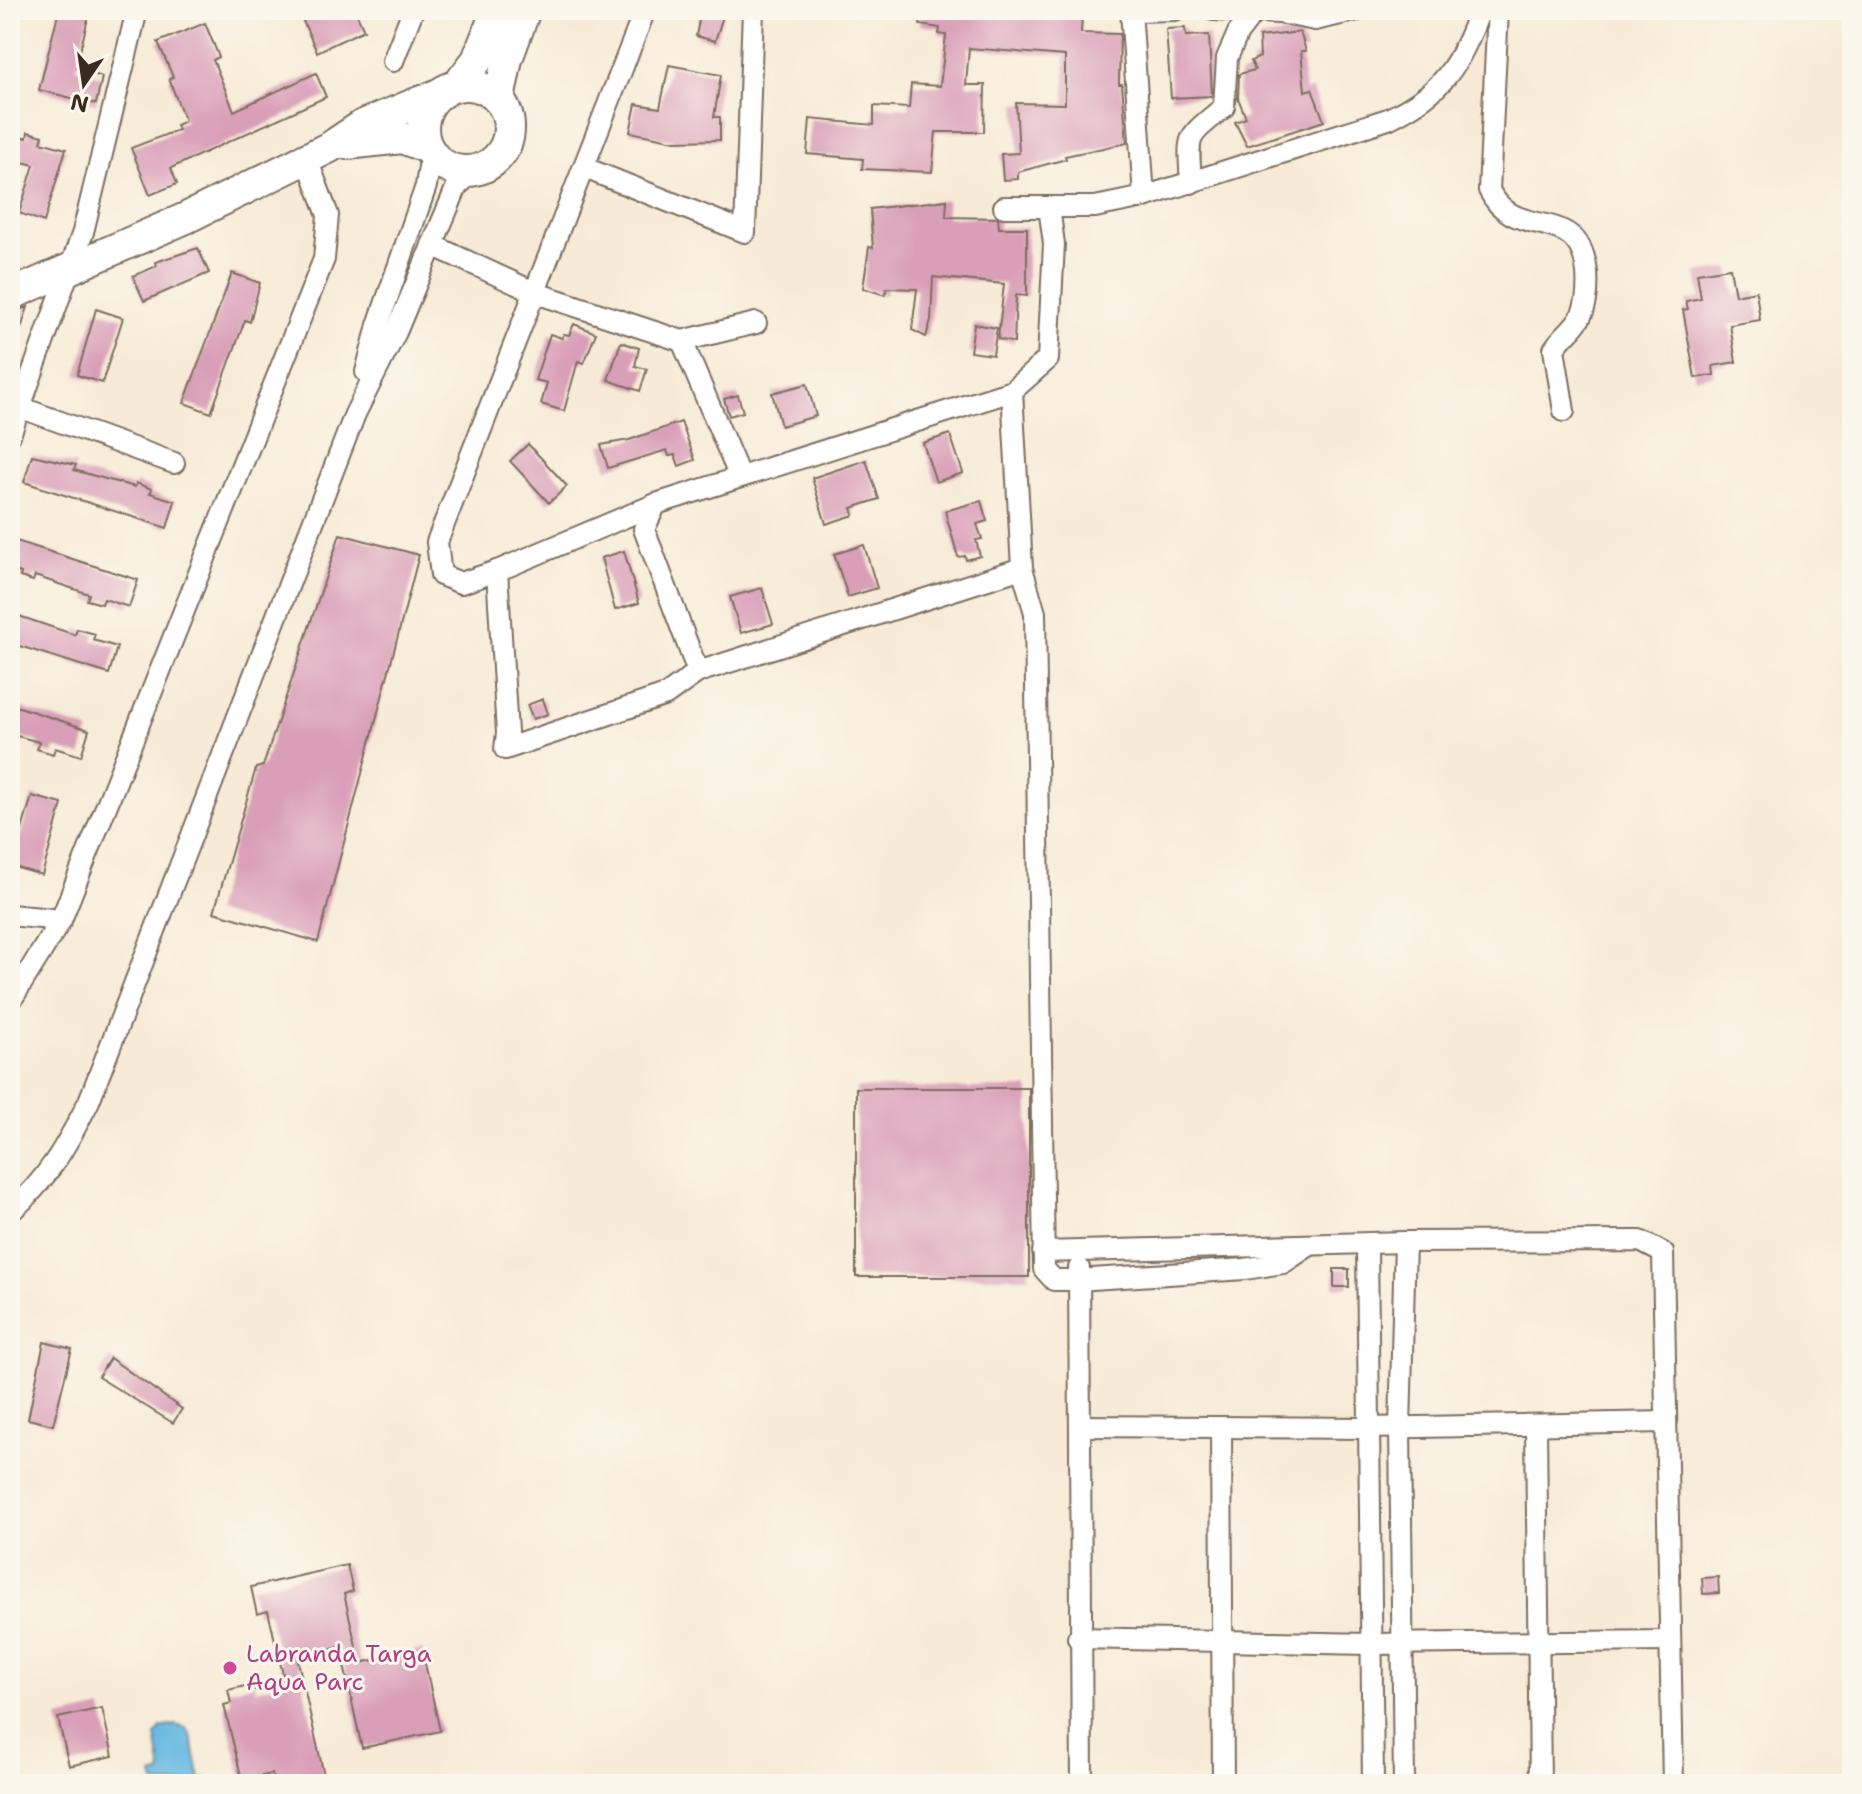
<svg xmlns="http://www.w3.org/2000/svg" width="1862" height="1794" viewBox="0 0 1862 1794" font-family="'Shantell Sans',sans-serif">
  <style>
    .water { fill: #65b8e1; stroke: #507180; stroke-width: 2 }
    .building { fill: #d99eb8 }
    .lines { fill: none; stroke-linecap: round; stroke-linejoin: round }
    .street-casing { stroke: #7d6e5f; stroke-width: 24 }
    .primary-casing { stroke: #7d6e5f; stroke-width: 34 }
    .street { stroke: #fff; stroke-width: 20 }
    .primary { stroke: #fff; stroke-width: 30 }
    .hotel-dot { fill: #d1479c; stroke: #fbf7ec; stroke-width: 3 }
    .labels { text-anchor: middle; stroke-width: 6; stroke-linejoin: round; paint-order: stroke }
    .hotel-label { font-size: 24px; fill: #b23c85; stroke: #fbf7ec; text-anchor: start }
  </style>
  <rect width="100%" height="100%" fill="#fbf7ec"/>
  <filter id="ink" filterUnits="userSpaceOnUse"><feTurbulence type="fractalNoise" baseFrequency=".0125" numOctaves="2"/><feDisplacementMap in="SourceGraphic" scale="16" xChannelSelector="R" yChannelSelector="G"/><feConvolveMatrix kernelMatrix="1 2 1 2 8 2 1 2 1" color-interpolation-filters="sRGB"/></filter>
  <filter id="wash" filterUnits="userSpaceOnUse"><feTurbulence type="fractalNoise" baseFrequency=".006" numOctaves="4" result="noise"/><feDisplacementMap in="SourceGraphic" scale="32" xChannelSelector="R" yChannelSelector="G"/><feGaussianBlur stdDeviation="1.8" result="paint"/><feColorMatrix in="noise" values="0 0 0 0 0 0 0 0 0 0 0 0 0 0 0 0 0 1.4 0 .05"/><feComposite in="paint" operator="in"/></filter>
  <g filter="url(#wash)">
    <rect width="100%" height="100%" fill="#f7ebd7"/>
    <polygon class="water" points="175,1725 186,1728 191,1735 200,1779 208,1778 209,1784 155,1784 153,1776 162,1773 156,1735 161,1728"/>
    <g id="blocks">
      <g class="building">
        <polygon points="59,10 90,10 76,68 102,77 96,104 39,90"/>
        <polygon points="298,10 355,10 364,30 317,52"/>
        <polygon points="701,10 725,10 715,41 696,36"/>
        <polygon points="923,10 1049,10 1059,15 1082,16 1081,33 1120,34 1119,84 1122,84 1127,143 1065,156 1066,159 1018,172 1018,179 1003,180 1001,154 1019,153 1016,103 1065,104 1065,56 969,48 966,85 985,85 984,132 936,132 932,172 862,169 863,159 807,154 810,119 874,125 874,106 909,108 911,84 940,86 946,35 939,34 940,28 920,25"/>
        <polygon points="205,23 219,57 213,60 234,111 316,73 326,97 171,168 177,184 150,195 131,148 178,130 176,125 185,121 169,79 173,77 158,42"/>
        <polygon points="1185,28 1186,36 1209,35 1212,96 1171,98 1166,29"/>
        <polygon points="1300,32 1306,51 1301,51 1305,91 1312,89 1324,121 1247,146 1235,122 1246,118 1238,98 1239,74 1255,70 1251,61 1260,57 1259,37"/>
        <polygon points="669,65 721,75 714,117 720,117 720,140 675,141 630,132 636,104 660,108"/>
        <polygon points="28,132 43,136 41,142 66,149 44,222 19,213 34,165 10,159 10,134 27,138"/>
        <polygon points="947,200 946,217 998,218 999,228 1027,228 1027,296 1016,295 1014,343 998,339 1004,284 933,277 931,320 926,337 912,330 917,289 887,288 885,295 863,288 869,247 873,248 870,209"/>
        <polygon points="198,248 209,273 144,301 133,276 157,266 156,262"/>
        <polygon points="1730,268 1735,295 1756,291 1760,320 1730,325 1736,362 1713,366 1714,375 1695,378 1683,310 1688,309 1686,301 1701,298 1697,273"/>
        <polygon points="232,273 260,283 250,322 245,320 211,413 184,403"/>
        <polygon points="28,307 13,353 10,352 10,313"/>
        <polygon points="96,309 123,318 102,383 77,375"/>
        <polygon points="574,324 596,333 584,363 578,361 564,411 541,404 547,383 535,380 550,334 562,338 564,334 569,335"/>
        <polygon points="974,324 997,328 993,355 970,352"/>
        <polygon points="621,342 639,348 635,366 647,369 640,391 608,380"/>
        <polygon points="807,384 816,416 781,426 772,393"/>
        <polygon points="738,395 743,412 729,416 724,399"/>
        <polygon points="681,422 695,460 679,466 675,455 669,456 667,450 608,468 601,445 629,440"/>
        <polygon points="950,434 963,473 936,482 923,443"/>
        <polygon points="528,444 567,486 549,503 510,461"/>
        <polygon points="32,455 76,465 74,470 109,480 135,487 136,483 152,489 150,493 175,501 167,528 24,482"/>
        <polygon points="866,460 879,499 852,508 854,515 826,524 812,478"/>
        <polygon points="981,501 987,521 977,524 982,539 976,540 980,556 966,560 965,556 958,557 945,511"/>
        <polygon points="340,534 419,555 318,942 214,912 256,768 263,766"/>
        <polygon points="10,539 138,580 129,607 104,599 102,604 87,600 89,594 35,576 33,581 20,577 21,573 10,569"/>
        <polygon points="864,545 877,588 848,597 834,554"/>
        <polygon points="624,551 639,603 615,610 601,558"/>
        <polygon points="762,588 773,624 741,633 730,597"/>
        <polygon points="10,613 75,635 77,629 95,634 93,640 117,647 109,674 10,643"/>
        <polygon points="543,699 548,714 533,719 527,705"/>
        <polygon points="10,704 89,730 81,756 55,748 53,754 37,749 39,742 10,734"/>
        <polygon points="32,796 62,804 42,875 11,866"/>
        <rect x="856" y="1088" width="173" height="189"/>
        <rect x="1334" y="1269" width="15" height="18"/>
        <polygon points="44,1342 72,1349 53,1425 28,1419"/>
        <polygon points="110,1358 182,1409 173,1423 98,1377"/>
        <polygon points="347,1565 353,1591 344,1594 360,1663 422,1650 440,1731 362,1748 340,1647 297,1657 326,1784 274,1784 272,1774 242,1780 224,1705 231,1703 228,1690 254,1684 255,1690 285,1683 268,1611 257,1614 251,1587"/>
        <polygon points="1718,1577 1719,1593 1703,1594 1702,1578"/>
        <polygon points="102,1708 113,1756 69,1766 58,1718"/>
      </g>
    </g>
  </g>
  <g filter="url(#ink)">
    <use href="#blocks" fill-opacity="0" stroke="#7d6e5f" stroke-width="2"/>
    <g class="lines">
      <defs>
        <g id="street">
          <polyline points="645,10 437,542 441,575 461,583 497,571 507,733 505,749 666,695 698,672"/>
          <polyline points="1131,10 1144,197"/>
          <polyline points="1213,10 1280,13 1315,20 1358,10"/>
          <path d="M1498,10L1489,190C1515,244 1580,201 1587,273C1588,286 1587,304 1581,316C1574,329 1561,337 1554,349L1564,411"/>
          <polyline points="1131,11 1175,10"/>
          <polyline points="393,61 413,10"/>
          <polyline points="585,168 745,232 753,10"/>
          <path d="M1191,183C1188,132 1185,140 1224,107L1227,58L1238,33L1254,12"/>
          <path d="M1004,207H1095L1144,197L1388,119C1444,92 1459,66 1480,10"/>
          <polyline points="432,245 536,293 682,341 756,323"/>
          <polyline points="682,341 739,475"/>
          <polyline points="366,372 378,325 426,186 431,154"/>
          <polyline points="1012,391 1022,568 698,672 644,529 656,504 1012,391 1048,359 1054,244 1049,207"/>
          <polyline points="19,407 174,463"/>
          <polyline points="10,435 83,232 137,10"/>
          <polyline points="1022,568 1035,613 1044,1269 1054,1280 1077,1280 1245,1269 1283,1263 1310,1245"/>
          <polyline points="497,571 656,504"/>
          <polyline points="10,915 61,920"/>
          <polyline points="10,1002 61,920 324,259 328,215 307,159"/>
          <path d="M10,1212C47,1181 68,1143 89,1101L355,414L396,332L457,186L475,170"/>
          <polyline points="1367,1244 1373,1784"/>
          <polyline points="1043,1252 1405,1242 1640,1241 1663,1253 1673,1784"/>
          <polyline points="1079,1268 1082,1784"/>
          <polyline points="1536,1425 1540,1784"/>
          <polyline points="1080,1426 1367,1428 1666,1422"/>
          <polyline points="1221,1427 1223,1784"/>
          <polyline points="1078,1638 1370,1644 1670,1641"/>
          <polyline points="1404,1784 1400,1427 1405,1242"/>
        </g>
        <g id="primary">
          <circle cx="466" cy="128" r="43"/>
          <polyline points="457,86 477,60 497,10"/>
          <polyline points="499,100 507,59 525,10"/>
          <polyline points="347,144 402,138 428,148"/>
          <polyline points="10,295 186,218 330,147 363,125 444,92"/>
        </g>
      </defs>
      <use href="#street" class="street-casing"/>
      <use href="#primary" class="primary-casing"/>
      <use href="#street" class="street"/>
      <use href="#primary" class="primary"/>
    </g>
  </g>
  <circle class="hotel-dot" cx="230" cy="1668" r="8"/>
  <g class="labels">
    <g class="hotel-label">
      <text x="246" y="1662">Labranda Targa<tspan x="246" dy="28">Aqua Parc</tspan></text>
    </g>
  </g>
  <rect width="1862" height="1794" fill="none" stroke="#fbf7ec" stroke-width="40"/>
  <g transform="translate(84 84) rotate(193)" stroke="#fbf7ec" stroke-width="6" paint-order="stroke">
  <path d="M0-6L14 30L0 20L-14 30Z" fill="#3b2a1e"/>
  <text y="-12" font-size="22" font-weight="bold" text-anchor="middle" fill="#3b2a1e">N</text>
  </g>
</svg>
